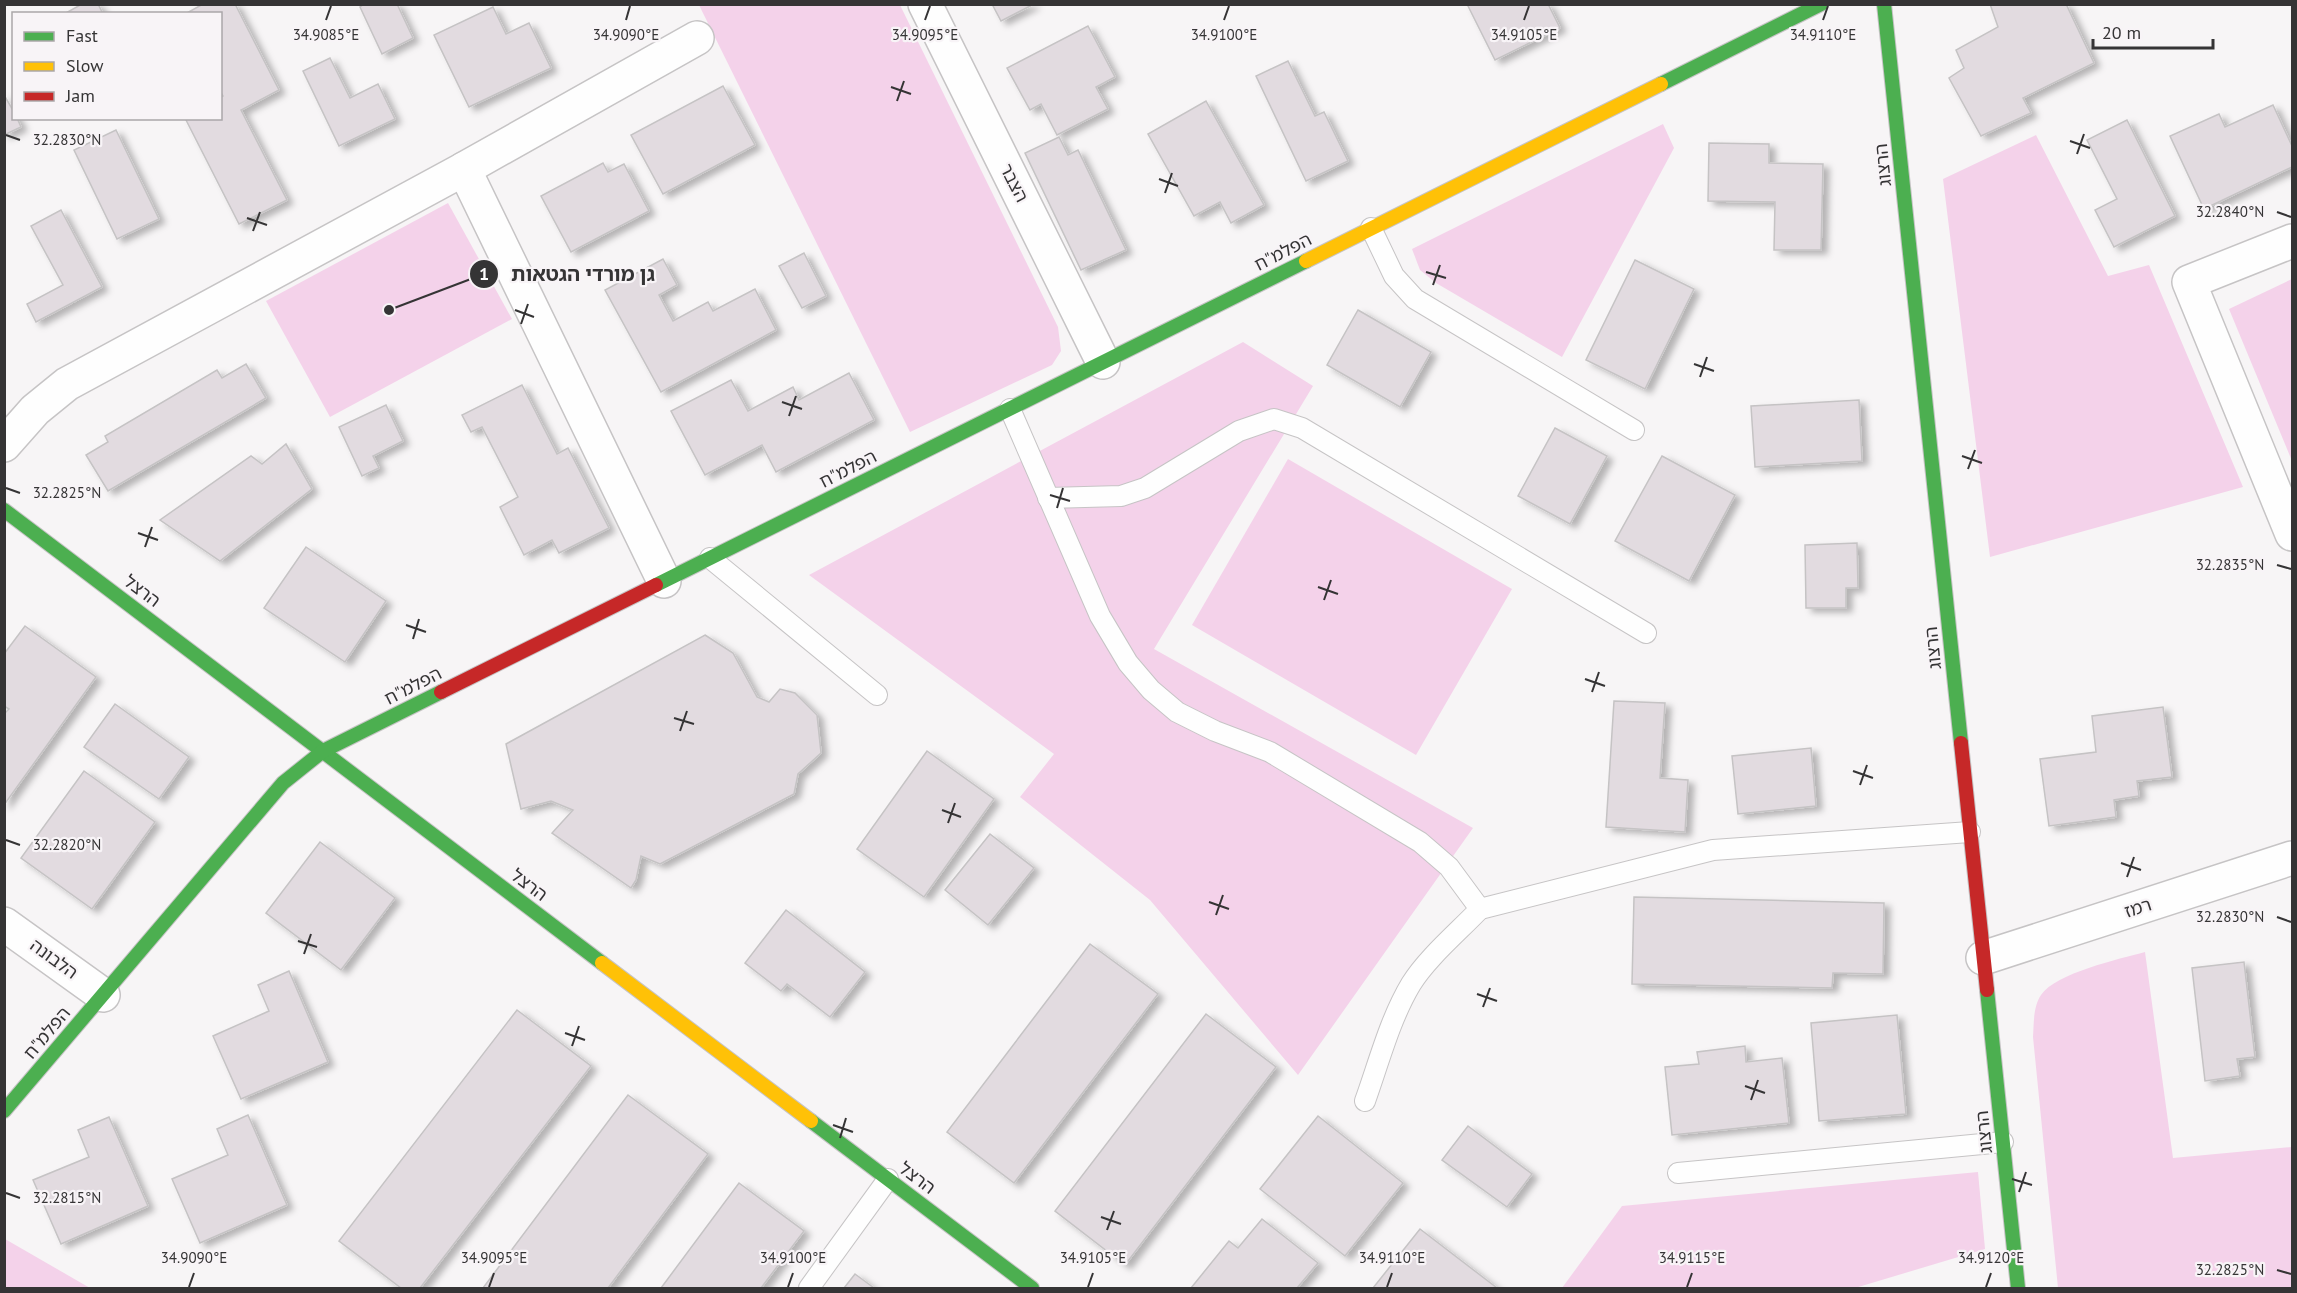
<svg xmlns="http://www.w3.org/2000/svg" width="2297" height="1293" viewBox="0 0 2297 1293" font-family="'PT Sans','Noto Sans Hebrew',sans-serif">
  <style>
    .green { fill: #f4d2ea }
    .building { fill: #e2dbe0; stroke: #c5c3c4; stroke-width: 1.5; filter: url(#shadow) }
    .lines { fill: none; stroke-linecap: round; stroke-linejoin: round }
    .lane-casing { stroke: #c6c4c5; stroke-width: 22 }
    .street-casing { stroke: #c6c4c5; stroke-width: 36 }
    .fast-casing { stroke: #c6c4c5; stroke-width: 16 }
    .slow-casing { stroke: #c6c4c5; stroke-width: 16 }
    .jam-casing { stroke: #c6c4c5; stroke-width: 16 }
    .lane { stroke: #fefefe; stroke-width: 20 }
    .street { stroke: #fefefe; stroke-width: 33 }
    .fast { stroke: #4caf50; stroke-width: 14 }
    .slow { stroke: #ffc107; stroke-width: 14 }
    .jam { stroke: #c62828; stroke-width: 14 }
    .ticks { fill: none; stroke: #353435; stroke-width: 2 }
    .labels { text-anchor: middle; stroke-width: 4.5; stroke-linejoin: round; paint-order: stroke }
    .street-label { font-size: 18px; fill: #353435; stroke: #f8f4f7 }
    .ticks-label { font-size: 15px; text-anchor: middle; fill: #353435; stroke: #f8f4f7; stroke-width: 4.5; stroke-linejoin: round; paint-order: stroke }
    .leader { fill: none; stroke: #353435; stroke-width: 2 }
    .callout-dot { fill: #353435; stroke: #f8f4f7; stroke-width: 2 }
    .mark-label { font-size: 18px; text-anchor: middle; font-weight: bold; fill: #fff }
    .callout-label { font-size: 20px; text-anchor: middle; font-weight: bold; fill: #353435; stroke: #f8f4f7; stroke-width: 4.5; stroke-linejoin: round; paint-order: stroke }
  </style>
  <defs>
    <filter id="shadow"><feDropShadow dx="6" dy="4" stdDeviation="3" flood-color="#0004"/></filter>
  </defs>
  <rect width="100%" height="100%" fill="#f7f5f6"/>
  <g class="green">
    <polygon points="699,5 900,5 1058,327 1061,351 1052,365 910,432"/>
    <polygon points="1663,124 1674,148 1562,357 1436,283 1420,270 1412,249"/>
    <polygon points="2036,135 2108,276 2149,265 2243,487 1990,557 1943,179"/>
    <polygon points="448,203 512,319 330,417 266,301"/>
    <polygon points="2292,279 2292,461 2229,309"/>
    <polygon points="1243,342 1313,386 1154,649 1473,828 1298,1075 1150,900 1020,797 1054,754 809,575"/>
    <polygon points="1288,459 1512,589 1416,755 1192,625"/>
    <path d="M2145,952L2173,1158L2292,1147V1288H2058L2033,1037C2034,1023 2033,1007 2041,995C2056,973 2119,959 2145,952Z"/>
    <polygon points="1978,1172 1985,1249 1855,1288 1562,1288 1622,1206"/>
    <polygon points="5,1239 90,1288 5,1288"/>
  </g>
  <g class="building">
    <polygon points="82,4 98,4 103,14 64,14"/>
    <polygon points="203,4 235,4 279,90 241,110 287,200 239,224 185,118 220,118 220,98 223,96 220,91 220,14 185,14"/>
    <polygon points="364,4 397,4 413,38 382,54 360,7"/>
    <polygon points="992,4 1034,4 1001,21"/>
    <polygon points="1467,4 1548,4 1560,28 1495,60"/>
    <polygon points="1990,4 2066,4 2094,63 2023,98 2031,113 1981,136 1949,78 1964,68 1956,50 1998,27"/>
    <polygon points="493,7 506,34 529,23 551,68 469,107 434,35"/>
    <polygon points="1088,26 1115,77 1096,87 1108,109 1057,135 1041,104 1030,110 1007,68"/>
    <polygon points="330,58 350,98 378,84 395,119 339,146 303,71"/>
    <polygon points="1288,61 1315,116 1324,112 1348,161 1306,181 1256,76"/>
    <polygon points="723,86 755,145 663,194 631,135"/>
    <polygon points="4,95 14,112 14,118 17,118 21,127 4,135"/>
    <polygon points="1206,101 1264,205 1231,223 1220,202 1194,216 1148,134"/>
    <polygon points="2273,105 2292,146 2292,167 2204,209 2170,136 2219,114 2225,127"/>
    <polygon points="2127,120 2175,216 2114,247 2095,210 2117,199 2087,140"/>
    <polygon points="116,130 159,219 117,239 74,150"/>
    <polygon points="1059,137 1068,155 1078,150 1126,250 1081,270 1025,153"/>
    <polygon points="1709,143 1769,144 1769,163 1823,164 1821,250 1774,250 1775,202 1708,201"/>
    <polygon points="603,163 608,172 624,164 649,211 571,252 541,196"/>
    <polygon points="61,210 102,287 36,322 27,304 63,285 31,226"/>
    <polygon points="804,253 826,296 802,308 779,266"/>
    <polygon points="663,259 677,285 659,295 673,321 708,302 713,311 755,289 776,330 661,392 605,290"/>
    <polygon points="1635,260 1694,289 1645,389 1586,360"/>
    <polygon points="1358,310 1431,352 1400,407 1327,365"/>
    <polygon points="246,364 266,398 108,491 86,455 108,442 105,436 217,370 222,378"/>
    <polygon points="849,373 874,420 776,472 762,445 705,475 671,411 731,380 748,411 793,387 799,400"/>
    <polygon points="522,385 557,454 568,448 609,528 559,553 552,540 524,555 500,507 518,497 482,427 471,432 462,415"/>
    <polygon points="1859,400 1862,461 1755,467 1751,406"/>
    <polygon points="386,405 403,441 373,456 379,468 362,476 339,427"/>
    <polygon points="1555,428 1607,456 1570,524 1518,496"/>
    <polygon points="286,444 312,489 220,561 160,520 251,456 262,464"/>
    <polygon points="1662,456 1735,495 1689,581 1615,541"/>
    <polygon points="1857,543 1858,588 1846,588 1846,608 1806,608 1805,545"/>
    <polygon points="306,547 386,601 345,662 264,608"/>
    <polygon points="25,626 96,677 4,805 4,714 9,709 4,706 4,654"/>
    <polygon points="705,635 733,653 757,697 769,702 780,689 795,693 817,715 821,753 798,774 794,794 660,864 641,856 636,880 631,888 552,833 573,810 551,801 521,809 506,744"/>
    <polygon points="1614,701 1665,703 1660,778 1688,780 1685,832 1606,827"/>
    <polygon points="115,704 189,757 159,799 84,747"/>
    <polygon points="2163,707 2172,777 2137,781 2139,796 2114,800 2116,817 2049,826 2040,759 2096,752 2092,716"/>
    <polygon points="1811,748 1816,806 1738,814 1732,756"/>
    <polygon points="927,751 994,799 924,897 857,849"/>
    <polygon points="84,771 155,822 92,909 21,858"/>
    <polygon points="990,834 1034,868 988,925 945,890"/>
    <polygon points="320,842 395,898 341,970 266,913"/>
    <polygon points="1634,897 1884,903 1883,974 1833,973 1832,988 1632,984"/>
    <polygon points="786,910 865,972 830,1017 787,984 781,991 745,963"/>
    <polygon points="1090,944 1158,994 1014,1183 947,1132"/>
    <polygon points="2244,962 2255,1057 2237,1059 2240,1076 2205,1081 2192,968"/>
    <polygon points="289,971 328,1062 241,1099 213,1036 269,1011 258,985"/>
    <polygon points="517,1010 591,1066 420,1288 401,1288 339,1241"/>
    <polygon points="1206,1014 1276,1067 1125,1265 1055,1211"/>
    <polygon points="1897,1015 1906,1114 1819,1121 1811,1023"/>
    <polygon points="1745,1046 1746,1062 1782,1058 1789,1123 1672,1135 1665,1067 1699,1064 1697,1052"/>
    <polygon points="628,1095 708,1154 608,1288 483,1288"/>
    <polygon points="248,1115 287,1205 200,1243 172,1179 228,1155 217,1129"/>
    <polygon points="1318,1116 1403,1183 1345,1256 1260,1189"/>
    <polygon points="109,1117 148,1206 61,1244 33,1180 89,1157 78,1130"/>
    <polygon points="1468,1126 1532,1174 1507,1207 1442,1160"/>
    <polygon points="739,1183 804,1231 761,1288 661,1288"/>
    <polygon points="1262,1219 1318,1263 1297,1288 1191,1288 1229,1241 1238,1248"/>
    <polygon points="1420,1229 1497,1288 1373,1288"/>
    <polygon points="855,1274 874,1288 844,1288"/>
  </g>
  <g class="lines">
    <defs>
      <g id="lane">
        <polyline points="1371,228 1394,276 1415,299 1634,430"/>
        <path d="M1010,409L1100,616L1128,663L1151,690L1177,712L1215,731L1270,752L1420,842L1449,867L1480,909C1458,932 1427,958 1411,984C1390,1019 1379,1062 1365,1101"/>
        <polyline points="1048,498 1121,496 1145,488 1239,431 1274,419 1302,428 1646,633"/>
        <polyline points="710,558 877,695"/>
        <polyline points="1480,909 1713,850 1970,832"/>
        <polyline points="1678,1173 2003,1142"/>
        <polyline points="809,1288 888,1179"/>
      </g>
      <g id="street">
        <polyline points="925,4 1103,362"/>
        <polyline points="464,169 697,38"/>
        <polyline points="2292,241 2189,282 2292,534"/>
        <polyline points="4,445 35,410 67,384 464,169 664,581"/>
        <polyline points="4,924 103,995"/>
        <polyline points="1983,958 2292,858"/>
      </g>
      <g id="fast">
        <polyline points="1884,4 1961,743"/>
        <polyline points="1661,84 1821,4"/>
        <polyline points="4,510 602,963"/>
        <polyline points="656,585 1306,261"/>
        <polyline points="1987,990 2018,1288"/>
        <polyline points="4,1111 283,783 323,751 441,692"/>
        <polyline points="811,1121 1032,1288"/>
      </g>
      <g id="slow">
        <polyline points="1306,261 1661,84"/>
        <polyline points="602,963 811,1121"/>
      </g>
      <g id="jam">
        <polyline points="441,692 656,585"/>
        <polyline points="1961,743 1987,990"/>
      </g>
    </defs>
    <use href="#lane" class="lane-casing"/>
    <use href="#street" class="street-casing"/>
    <use href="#fast" class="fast-casing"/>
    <use href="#slow" class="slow-casing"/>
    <use href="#jam" class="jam-casing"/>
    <use href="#lane" class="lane"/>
    <use href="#street" class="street"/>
    <use href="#fast" class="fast"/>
    <use href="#slow" class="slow"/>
    <use href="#jam" class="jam"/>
  </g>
  <path class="ticks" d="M326,20L331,6M626,20L630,6M925,20L930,6M1224,20L1229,6M1524,20L1529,6M1823,20L1828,6M891,87L911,94M897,101L904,81M6,135L20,140M2070,141L2090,148M2077,154L2084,134M1159,179L1178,186M1165,193L1172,173M2277,212L2291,217M247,218L267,225M253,231L260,212M1426,272L1446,278M1433,285L1440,265M515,310L534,317M521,324L528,304M1694,364L1714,371M1700,377L1707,357M782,402L802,409M789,416L796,396M1962,456L1982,463M1968,469L1975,450M6,488L20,493M1050,495L1070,501M1057,508L1063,488M138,533L158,540M145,547L152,527M2277,565L2291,569M1318,587L1338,594M1324,600L1331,580M406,625L426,632M413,639L419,619M1585,679L1605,686M1592,692L1599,672M674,718L694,724M680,731L687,711M1853,771L1873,778M1860,785L1867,765M942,810L961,817M948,823L955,803M6,840L20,845M2121,863L2141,870M2127,877L2134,857M1209,902L1229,909M1216,915L1223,895M2277,917L2291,922M298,941L317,947M304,954L311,934M1477,994L1497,1001M1483,1007L1490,988M565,1033L585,1040M572,1046L579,1026M1745,1086L1765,1093M1751,1100L1758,1080M833,1125L853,1132M840,1138L846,1118M2012,1179L2032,1185M2019,1192L2026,1172M6,1193L20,1198M1101,1217L1121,1224M1107,1230L1114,1211M2277,1270L2291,1274M189,1287L194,1273M489,1287L494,1273M788,1287L793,1273M1088,1287L1093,1273M1387,1287L1392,1273M1687,1287L1692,1273M1986,1287L1991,1273"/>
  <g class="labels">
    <g class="street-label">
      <text transform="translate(1883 165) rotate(-96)" y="6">הרצוג</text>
      <text transform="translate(1014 183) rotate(63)" y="6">הצבר</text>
      <text transform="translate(1283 252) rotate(-27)" y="6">הפלמ"ח</text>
      <text transform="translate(848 469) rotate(-27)" y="6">הפלמ"ח</text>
      <text transform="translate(142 591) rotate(37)" y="6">הרצל</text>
      <text transform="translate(1933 648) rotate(-96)" y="6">הרצוג</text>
      <text transform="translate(413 686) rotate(-27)" y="6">הפלמ"ח</text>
      <text transform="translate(529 885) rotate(37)" y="6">הרצל</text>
      <text transform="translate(2138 908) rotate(-18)" y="6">רמז</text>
      <text transform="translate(54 959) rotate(36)" y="6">הלבונה</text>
      <text transform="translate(47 1033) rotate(-50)" y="6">הפלמ"ח</text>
      <text transform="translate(1984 1132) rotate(-96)" y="6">הרצוג</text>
      <text transform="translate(917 1178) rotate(37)" y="6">הרצל</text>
    </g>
  </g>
  <g class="ticks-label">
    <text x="1224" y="40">34.9100°E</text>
    <text x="1524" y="40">34.9105°E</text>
    <text x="1823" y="40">34.9110°E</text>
    <text x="326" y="40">34.9085°E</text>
    <text x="626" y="40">34.9090°E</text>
    <text x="925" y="40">34.9095°E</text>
    <text x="67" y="145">32.2830°N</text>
    <text x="2230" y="217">32.2840°N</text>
    <text x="67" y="498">32.2825°N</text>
    <text x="2230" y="570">32.2835°N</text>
    <text x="67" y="850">32.2820°N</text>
    <text x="2230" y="922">32.2830°N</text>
    <text x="67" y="1203">32.2815°N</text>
    <text x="194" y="1263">34.9090°E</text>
    <text x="494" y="1263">34.9095°E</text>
    <text x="793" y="1263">34.9100°E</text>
    <text x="1093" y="1263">34.9105°E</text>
    <text x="1392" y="1263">34.9110°E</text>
    <text x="1692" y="1263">34.9115°E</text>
    <text x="1991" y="1263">34.9120°E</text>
    <text x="2230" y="1275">32.2825°N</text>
  </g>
  <path class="leader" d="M389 310L484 274"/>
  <g class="callout-dot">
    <circle cx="389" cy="310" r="6"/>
    <circle cx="484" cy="274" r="15"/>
  </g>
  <g class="mark-label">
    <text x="484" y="280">1</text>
  </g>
  <g class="callout-label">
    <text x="583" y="281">גן מורדי הגטאות</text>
  </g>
  <rect width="2297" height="1293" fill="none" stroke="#353435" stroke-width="12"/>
  <rect x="12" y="12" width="210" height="108" fill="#f8f4f7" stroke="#aaa7a9" stroke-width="1.5"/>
  <rect x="24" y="32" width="30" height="9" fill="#4caf50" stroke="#aaa7a9" stroke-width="1.5"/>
  <text x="66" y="42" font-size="18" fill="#353435">Fast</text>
  <rect x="24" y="62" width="30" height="9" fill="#ffc107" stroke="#aaa7a9" stroke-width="1.5"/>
  <text x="66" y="72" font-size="18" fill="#353435">Slow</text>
  <rect x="24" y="92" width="30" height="9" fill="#c62828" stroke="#aaa7a9" stroke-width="1.5"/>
  <text x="66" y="102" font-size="18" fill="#353435">Jam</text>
  <path d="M2093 39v9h120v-9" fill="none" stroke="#353435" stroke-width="3"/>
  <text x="2102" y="39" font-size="18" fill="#353435" stroke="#f8f4f7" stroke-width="4.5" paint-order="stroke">20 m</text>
</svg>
